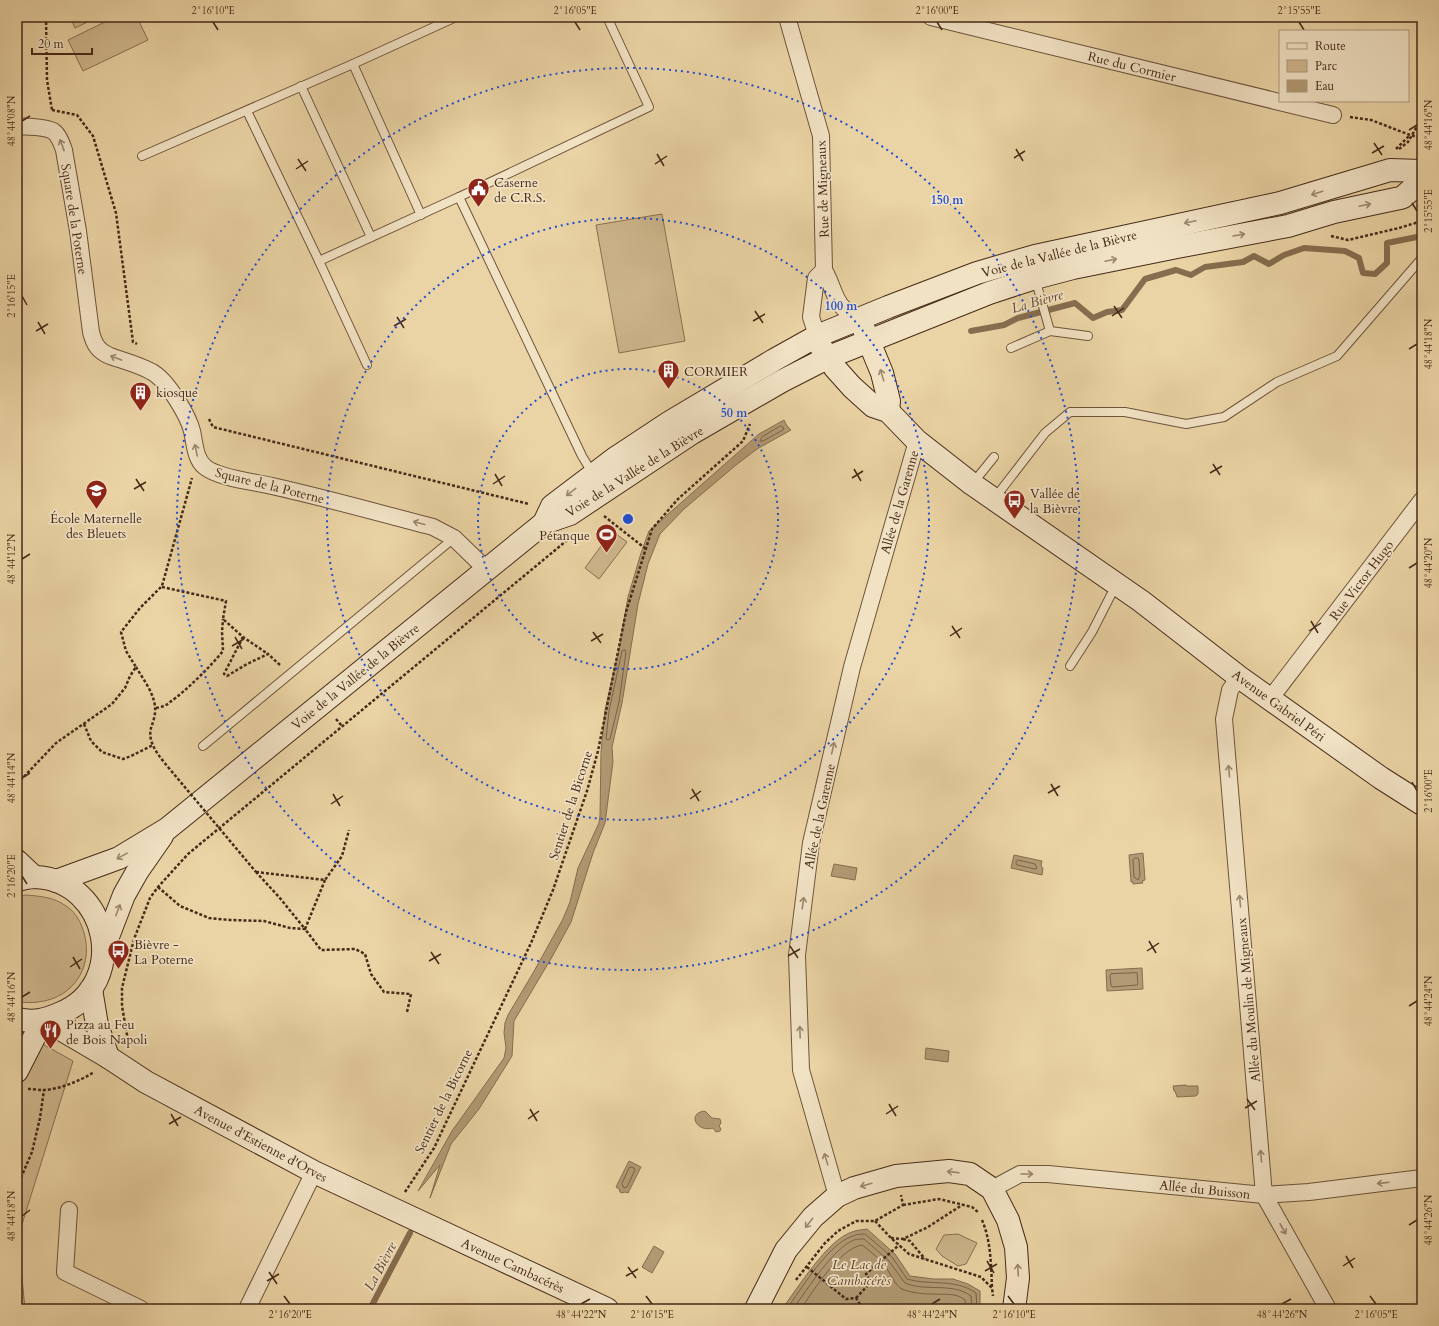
<svg xmlns="http://www.w3.org/2000/svg" width="1439" height="1326" viewBox="0 0 1439 1326" font-family="Cardo,serif">
  <style>
    .green { fill: #ceb68c; stroke: #8a7052 }
    .water { fill: #b29a74; stroke: #866d4f }
    .lines { fill: none; stroke-linecap: round; stroke-linejoin: round }
    .shore { stroke: #7c6246; stroke-width: 1 }
    .stream { stroke: #866d4f; stroke-width: 6 }
    .lane-casing { stroke: #6e543b; stroke-width: 10 }
    .street-casing { stroke: #6e543b; stroke-width: 18 }
    .secondary-casing { stroke: #452a18; stroke-width: 24 }
    .path { stroke: #452a18; stroke-width: 2.5; stroke-dasharray: 3 2; stroke-linecap: butt }
    .lane { stroke: #f1e2c4; stroke-width: 8 }
    .street { stroke: #f1e2c4; stroke-width: 16 }
    .secondary { stroke: #f1e2c4; stroke-width: 22 }
    .path-bridge { stroke: #452a18; stroke-width: 2.5; stroke-dasharray: 3 2; stroke-linecap: butt }
    .oneway { stroke: #9b866e }
    .ticks { fill: none; stroke: #452a18; stroke-width: 1.5 }
    .ring { fill: none; stroke: #1d4ed8; stroke-width: 2; stroke-dasharray: 2 4 }
    .labels { text-anchor: middle; stroke-width: 3.5; stroke-linejoin: round; paint-order: stroke }
    .street-label { font-size: 13px; fill: #452a18; stroke: #f1e2c4 }
    .poi-label { font-size: 13px; fill: #452a18; stroke: #f1e2c4; text-anchor: start }
    .water-label { font-size: 14px; font-style: italic; fill: #60462f; stroke: #f1e2c4 }
    .centre { fill: #1d4ed8; stroke: #f1e2c4; stroke-width: 2 }
    .ring-label { font-size: 12px; text-anchor: middle; font-weight: bold; fill: #1d4ed8; stroke: #f1e2c4; stroke-width: 3.5; stroke-linejoin: round; paint-order: stroke }
    .neatline { fill: none; stroke: #452a18; stroke-width: 1.5 }
    .ticks-label { font-size: 10px; text-anchor: middle; fill: #452a18 }
  </style>
  <rect width="100%" height="100%" fill="#ead3a4"/>
  <filter id="stains"><feTurbulence type="fractalNoise" baseFrequency=".005" numOctaves="4"/><feColorMatrix values="0 0 0 0 .2 0 0 0 0 .09 0 0 0 0 .02 0 0 0 .5 -.17"/></filter>
  <radialGradient id="worn" r=".72"><stop offset=".6" stop-color="#630" stop-opacity="0"/><stop offset="1" stop-color="#630" stop-opacity=".3"/></radialGradient>
  <g class="green">
    <polygon points="70,17 98,17 75,28"/>
    <polygon points="115,17 137,17 148,40 83,71 68,40"/>
    <polygon points="662,214 685,341 619,353 596,225"/>
    <polygon points="612,531 627,542 599,579 585,568"/>
    <path d="M25,895C39,896 54,897 66,906C74,911 79,919 82,927C96,962 76,998 38,1002C32,1003 23,1003 17,1001V898Z"/>
    <polygon points="17,1030 73,1061 18,1237 25,1309 17,1309"/>
    <polygon points="958,1234 977,1243 966,1264 958,1266 942,1256 936,1249 944,1235"/>
  </g>
  <g class="water">
    <polygon points="784,420 787,426 791,430 757,449 736,465 684,509 660,534 648,564 638,604 622,703 612,747 613,762 605,823 593,853 571,922 552,957 514,1021 512,1056 479,1109 451,1144 430,1198 440,1165 418,1191 452,1131 504,1058 506,1048 504,1033 505,1023 508,1015 533,973 563,919 570,902 578,868 599,823 600,816 601,752 605,710 619,649 628,597 641,553 649,531 759,434"/>
    <polygon points="1143,853 1145,880 1142,881 1143,883 1133,884 1133,882 1131,882 1129,855"/>
    <polygon points="1014,855 1042,861 1041,866 1043,868 1042,875 1011,868"/>
    <polygon points="834,864 857,868 855,880 831,876"/>
    <polygon points="1142,968 1143,989 1107,991 1106,970"/>
    <polygon points="926,1048 949,1051 948,1062 925,1059"/>
    <polygon points="1186,1085 1186,1086 1198,1086 1198,1094 1196,1096 1177,1097 1175,1091 1174,1091 1173,1086"/>
    <path d="M705,1111L712,1118L720,1119L721,1123L719,1126L721,1129L720,1131L716,1132L713,1128C697,1133 686,1113 705,1111Z"/>
    <polygon points="629,1161 641,1167 628,1193 625,1192 622,1193 620,1192 619,1189 616,1187"/>
    <path d="M867,1229L895,1254L910,1276L934,1279H953L968,1284L980,1291V1309H782C797,1289 828,1239 852,1232C856,1230 862,1230 867,1229Z"/>
    <polygon points="654,1246 664,1252 652,1273 642,1267"/>
  </g>
  <g class="lines">
    <g class="shore">
      <polygon points="781,426 784,428 783,430 763,441 760,441 762,437"/>
      <polygon points="625,650 626,652 619,702 610,739 608,740 606,739 609,711 622,651"/>
      <polygon points="1135,858 1138,858 1139,860 1140,876 1138,880 1134,877 1133,860"/>
      <polygon points="1018,860 1035,864 1037,868 1035,869 1017,865 1016,863"/>
      <polygon points="1137,973 1138,984 1137,985 1113,987 1111,986 1110,976 1111,974"/>
      <polygon points="630,1167 634,1168 635,1170 627,1187 624,1188 622,1184"/>
      <path d="M787,1309C801,1289 829,1243 853,1236C857,1234 861,1234 865,1234L892,1257L907,1279C931,1286 955,1278 976,1293L977,1309"/>
      <path d="M793,1309C807,1290 833,1248 854,1240C857,1239 861,1239 864,1239L888,1260L905,1283C926,1292 952,1282 971,1296L972,1309"/>
      <path d="M801,1309C813,1291 839,1249 862,1245C869,1250 877,1257 883,1263C890,1271 894,1286 904,1290C913,1293 924,1294 932,1294C944,1295 955,1292 965,1300L966,1309"/>
    </g>
    <g class="stream">
      <polyline points="971,331 1004,325 1018,318 1075,303 1093,318 1107,312 1122,310 1145,279 1176,270 1191,275 1205,267 1243,262 1254,256 1269,264 1284,255 1304,248 1345,251 1359,258 1363,273 1375,274 1387,263 1387,243 1417,237 1422,239"/>
      <polyline points="370,1309 410,1233"/>
    </g>
    <defs>
      <g id="lane">
        <polyline points="353,64 421,215"/>
        <polyline points="301,86 371,237"/>
        <polyline points="247,111 319,261"/>
        <polyline points="142,156 353,64 456,17"/>
        <polyline points="459,197 649,107 607,17"/>
        <polyline points="1035,278 1050,331 1088,336"/>
        <polyline points="1011,348 1050,331"/>
        <polyline points="367,365 319,261 459,197 582,456 593,474"/>
        <polyline points="973,483 994,457"/>
        <polyline points="994,499 1045,433 1070,412 1125,412 1186,424 1224,417 1277,382 1337,356 1422,258"/>
        <polyline points="1070,666 1092,632 1116,585"/>
        <polyline points="203,746 454,538"/>
      </g>
      <g id="street">
        <path d="M787,17L821,136L824,270C837,293 832,305 859,319"/>
        <polyline points="931,17 1333,115"/>
        <path d="M17,127C26,126 45,127 53,131C59,135 62,144 64,150L78,231L91,332C94,344 98,351 110,356C124,361 140,365 152,372C167,380 188,415 192,431C195,444 195,459 205,467C218,478 255,482 272,486C326,498 379,513 433,527L454,538L486,569"/>
        <polyline points="817,336 811,317 816,278 824,270"/>
        <polyline points="1239,677 1230,690 1224,719 1264,1195 1328,1309"/>
        <polyline points="1270,699 1422,500"/>
        <polyline points="992,1189 1020,1174 1048,1174 1264,1195 1309,1192 1422,1178"/>
        <polyline points="837,1196 801,1070 797,955 811,843 852,667 917,441"/>
        <polyline points="69,1210 65,1272 141,1309"/>
        <polyline points="247,1309 314,1172"/>
      </g>
      <g id="secondary">
        <polyline points="863,327 882,373 889,401 888,411"/>
        <polyline points="821,347 835,368 852,387 873,406 888,411 917,441 972,484 1141,601 1239,677 1381,778 1422,804"/>
        <polyline points="544,523 552,506 614,459 670,422 774,360 817,336 888,307 977,273 1035,256 1280,203 1390,170 1422,171"/>
        <polyline points="17,861 34,877"/>
        <path d="M17,880C23,879 29,877 35,877C109,880 130,984 61,1013C45,1020 34,1023 17,1019"/>
        <polyline points="56,881 119,858 167,829 544,523 570,514 692,433 782,381 829,357 989,293 1035,278 1073,268 1177,247 1288,226 1334,212 1400,198 1403,197 1422,180"/>
        <polyline points="104,947 124,895 137,872 162,836"/>
        <polyline points="91,989 97,1025 108,1057"/>
        <polyline points="45,1020 108,1057 146,1082 314,1172 607,1309"/>
        <polyline points="17,1071 43,1020"/>
        <polyline points="756,1309 786,1250 813,1217 837,1196 854,1188 896,1176 949,1171 970,1174 992,1189 1008,1220 1016,1247 1018,1278 1014,1309"/>
      </g>
    </defs>
    <use href="#lane" class="lane-casing"/>
    <use href="#street" class="street-casing"/>
    <use href="#secondary" class="secondary-casing"/>
    <g class="path">
      <polyline points="46,17 47,80 52,110"/>
      <polyline points="52,110 77,115 93,136 116,213 133,342 137,344"/>
      <polyline points="1350,117 1371,120 1410,135 1422,138"/>
      <polyline points="1396,149 1410,135"/>
      <polyline points="1399,149 1408,142 1422,118"/>
      <polyline points="1331,236 1348,240 1399,228 1422,221"/>
      <polyline points="209,419 213,427 529,504"/>
      <polyline points="604,516 646,549"/>
      <polyline points="162,587 226,601 223,619 243,637 268,654"/>
      <polyline points="243,637 224,674 227,676 247,664 268,654 280,665"/>
      <path d="M136,667C143,679 154,693 155,707C156,714 153,722 151,728C147,743 160,757 168,767"/>
      <path d="M156,708C161,707 166,706 170,702C186,691 211,666 223,651L222,632L223,619"/>
      <polyline points="336,719 342,726"/>
      <polyline points="84,724 91,741 102,752 123,759 131,756 153,745"/>
      <polyline points="17,784 56,743 112,704 125,688 130,676 136,667 126,651 121,632 140,608 162,586 192,478"/>
      <polyline points="256,872 325,880 342,856 349,830"/>
      <polyline points="325,880 305,929 321,950 355,949 365,954 371,974 384,992 411,994 407,1012"/>
      <polyline points="158,887 180,906 209,918 230,920 264,921 290,928 305,929 279,897 256,872"/>
      <polyline points="125,1040 127,1035 122,1006 122,988 134,939 150,898 158,887 188,854 571,537"/>
      <path d="M28,1089C33,1089 39,1090 44,1090C60,1089 80,1081 94,1072"/>
      <polyline points="17,1187 32,1152 40,1118 44,1090"/>
      <polyline points="405,1192 434,1148 531,943 553,890 587,791 598,751 626,612 652,529 678,499 743,441 750,424"/>
      <polyline points="903,1205 939,1199 972,1207 979,1213"/>
      <path d="M982,1220C991,1241 991,1265 992,1287"/>
      <polyline points="875,1221 891,1238 909,1254 981,1277 992,1288 993,1296"/>
      <polyline points="891,1238 903,1239 928,1227 962,1205"/>
      <polyline points="903,1239 910,1241 925,1259"/>
      <polyline points="807,1267 846,1299 856,1298 863,1309"/>
      <polyline points="796,1280 825,1243 838,1231 856,1221 875,1221 903,1205 901,1195"/>
      <polyline points="856,1298 871,1282 866,1274 899,1245"/>
    </g>
    <use href="#lane" class="lane"/>
    <use href="#street" class="street"/>
    <use href="#secondary" class="secondary"/>
    <polyline class="path-bridge" points="168,767 256,872"/>
  </g>
  <defs><path id="oneway-shaft" d="M-6 0H5M1.5-3L5.5 0L1.5 3" fill="none" stroke-width="1.6" stroke-linecap="round" stroke-linejoin="round"/></defs>
  <g class="oneway">
    <use href="#oneway-shaft" transform="translate(62 145) rotate(-110)"/>
    <use href="#oneway-shaft" transform="translate(1317 193) rotate(162)"/>
    <use href="#oneway-shaft" transform="translate(1365 205) rotate(-12)"/>
    <use href="#oneway-shaft" transform="translate(1190 222) rotate(168)"/>
    <use href="#oneway-shaft" transform="translate(1239 235) rotate(-10)"/>
    <use href="#oneway-shaft" transform="translate(1111 260) rotate(-12)"/>
    <use href="#oneway-shaft" transform="translate(116 358) rotate(-160)"/>
    <use href="#oneway-shaft" transform="translate(882 375) rotate(-107)"/>
    <use href="#oneway-shaft" transform="translate(196 450) rotate(-102)"/>
    <use href="#oneway-shaft" transform="translate(571 492) rotate(142)"/>
    <use href="#oneway-shaft" transform="translate(419 523) rotate(-165)"/>
    <use href="#oneway-shaft" transform="translate(833 748) rotate(-77)"/>
    <use href="#oneway-shaft" transform="translate(1229 771) rotate(-95)"/>
    <use href="#oneway-shaft" transform="translate(122 856) rotate(151)"/>
    <use href="#oneway-shaft" transform="translate(1240 901) rotate(-95)"/>
    <use href="#oneway-shaft" transform="translate(803 903) rotate(-82)"/>
    <use href="#oneway-shaft" transform="translate(118 910) rotate(-69)"/>
    <use href="#oneway-shaft" transform="translate(800 1032) rotate(-92)"/>
    <use href="#oneway-shaft" transform="translate(1261 1156) rotate(-95)"/>
    <use href="#oneway-shaft" transform="translate(826 1159) rotate(-107)"/>
    <use href="#oneway-shaft" transform="translate(953 1172) rotate(-173)"/>
    <use href="#oneway-shaft" transform="translate(1027 1174)"/>
    <use href="#oneway-shaft" transform="translate(1383 1183) rotate(173)"/>
    <use href="#oneway-shaft" transform="translate(866 1185) rotate(164)"/>
    <use href="#oneway-shaft" transform="translate(809 1223) rotate(129)"/>
    <use href="#oneway-shaft" transform="translate(1283 1229) rotate(61)"/>
    <use href="#oneway-shaft" transform="translate(1018 1270) rotate(-93)"/>
  </g>
  <path class="ticks" d="M213,22L218,30M575,22L580,30M937,22L942,30M1299,22L1304,30M22,121L30,116M1409,130L1417,125M1374,143L1382,155M1016,149L1023,161M1372,153L1384,146M657,154L664,166M1014,158L1025,151M298,159L306,171M655,164L667,156M296,169L308,161M1412,203L1417,211M22,296L27,305M1114,306L1122,318M755,311L763,323M1112,316L1124,308M397,317L404,328M753,321L765,314M38,322L45,334M394,326L406,319M36,331L48,324M1409,349L1417,344M1213,464L1220,475M854,469L861,481M1210,473L1222,466M495,474L502,486M852,478L863,471M136,479L144,491M493,484L505,476M134,489L146,482M22,559L30,554M1409,568L1417,563M1311,621L1318,633M952,626L960,638M1309,631L1321,623M593,632L601,643M950,636L962,628M235,637L242,649M591,641L603,634M232,646L244,639M22,778L30,773M1412,782L1417,791M1051,784L1058,796M692,789L699,801M1048,793L1060,786M333,794L340,806M690,799L701,791M331,804L343,796M22,876L27,884M1149,941L1156,953M790,946L798,958M1147,951L1159,943M431,952L439,964M788,956L800,949M73,957L80,969M429,961L441,954M70,967L82,959M22,997L30,992M1409,1006L1417,1001M1247,1099L1255,1110M889,1104L896,1116M1245,1108L1257,1101M530,1109L537,1121M171,1114L178,1126M886,1114L898,1106M528,1119L539,1111M169,1124L181,1117M22,1216L30,1210M1409,1225L1417,1220M1346,1256L1353,1268M987,1261L994,1273M1343,1266L1355,1258M628,1267L636,1278M985,1271L997,1264M269,1272L277,1284M626,1276L638,1269M267,1281L279,1274M284,1296L290,1304M646,1296L652,1304M1008,1296L1014,1304M1370,1296L1376,1304M581,1304L590,1299M932,1304L940,1299M1282,1304L1291,1299"/>
  <g class="ring">
    <circle cx="628" cy="519" r="150"/>
    <circle cx="628" cy="519" r="301"/>
    <circle cx="628" cy="519" r="451"/>
  </g>
  <defs>
    <symbol id="civic-pin" viewBox="-11 -11 22 30"><path d="M0 17L-7.5 6A9.5 9.5 0 1 1 7.5 6Z" fill="#8f2418" stroke="#f1e2c4"/><path d="M-.6-6.5H3V-4.5H.6V-3L4-1V1h2V6H-6V1h2V-1L-.6-3ZM-1.2 2.5V6h2.4V2.5Z" fill="#fff"/></symbol>
    <symbol id="building-pin" viewBox="-11 -11 22 30"><path d="M0 17L-7.5 6A9.5 9.5 0 1 1 7.5 6Z" fill="#8f2418" stroke="#f1e2c4"/><path d="M-4-6H4V6H1V3H-1V6H-4ZM-2.5-4.3h1.7v1.8h-1.7ZM.8-4.3h1.7v1.8H.8ZM-2.5-1h1.7V.8h-1.7ZM.8-1h1.7V.8H.8Z" fill="#fff"/></symbol>
    <symbol id="school-pin" viewBox="-11 -11 22 30"><path d="M0 17L-7.5 6A9.5 9.5 0 1 1 7.5 6Z" fill="#8f2418" stroke="#f1e2c4"/><path d="M0-5L7-2L0 1L-7-2ZM-4 1L0 2.5L4 1V4Q0 6-4 4Z" fill="#fff"/></symbol>
    <symbol id="bus-pin" viewBox="-11 -11 22 30"><path d="M0 17L-7.5 6A9.5 9.5 0 1 1 7.5 6Z" fill="#8f2418" stroke="#f1e2c4"/><path d="M-5-6H5V4H4V6H2V4H-2V6H-4V4H-5ZM-3.5-4V0h7V-4ZM-3.5 1.2v1.5H-2V1.2ZM2 1.2v1.5H3.5V1.2Z" fill="#fff"/></symbol>
    <symbol id="stadium-pin" viewBox="-11 -11 22 30"><path d="M0 17L-7.5 6A9.5 9.5 0 1 1 7.5 6Z" fill="#8f2418" stroke="#f1e2c4"/><path d="M0-5a6.5 5 0 1 0 0 10a6.5 5 0 1 0 0-10ZM-3.5-1.8h7v3.6h-7Z" fill="#fff"/></symbol>
    <symbol id="restaurant-pin" viewBox="-11 -11 22 30"><path d="M0 17L-7.5 6A9.5 9.5 0 1 1 7.5 6Z" fill="#8f2418" stroke="#f1e2c4"/><path d="M-5-6h1v4h1v-4h1v4h1v-4h1v5L-1.5 .5V6h-2V.5L-5-1ZM5-6V6H3V1.5H1.5Q1.5-4 5-6Z" fill="#fff"/></symbol>
  </defs>
  <g fill-rule="evenodd">
    <use href="#civic-pin" x="466" y="176" width="25" height="34"/>
    <use href="#building-pin" x="656" y="358" width="25" height="34"/>
    <use href="#building-pin" x="128" y="380" width="25" height="34"/>
    <use href="#school-pin" x="84" y="478" width="25" height="34"/>
    <use href="#bus-pin" x="1002" y="488" width="25" height="34"/>
    <use href="#stadium-pin" x="594" y="522" width="25" height="34"/>
    <use href="#bus-pin" x="106" y="938" width="25" height="34"/>
    <use href="#restaurant-pin" x="38" y="1018" width="25" height="34"/>
  </g>
  <g class="labels">
    <g class="street-label">
      <text transform="translate(1132 66) rotate(14)" y="5">Rue du Cormier</text>
      <text transform="translate(822 189) rotate(-92)" y="5">Rue de Migneaux</text>
      <text transform="translate(75 219) rotate(81)" y="5">Square de la Poterne</text>
      <text transform="translate(1059 253) rotate(-14)" y="5">Voie de la Vallée de la Bièvre</text>
      <text transform="translate(634 471) rotate(-32)" y="5">Voie de la Vallée de la Bièvre</text>
      <text transform="translate(270 485) rotate(14)" y="5">Square de la Poterne</text>
      <text transform="translate(899 502) rotate(-74)" y="5">Allée de la Garenne</text>
      <text transform="translate(1361 580) rotate(-53)" y="5">Rue Victor Hugo</text>
      <text transform="translate(355 676) rotate(-39)" y="5">Voie de la Vallée de la Bièvre</text>
      <text transform="translate(1279 705) rotate(36)" y="5">Avenue Gabriel Péri</text>
      <text transform="translate(570 805) rotate(-72)" y="5">Sentier de la Bicorne</text>
      <text transform="translate(819 816) rotate(-78)" y="5">Allée de la Garenne</text>
      <text transform="translate(1248 1000) rotate(-95)" y="5">Allée du Moulin de Migneaux</text>
      <text transform="translate(443 1101) rotate(-64)" y="5">Sentier de la Bicorne</text>
      <text transform="translate(261 1143) rotate(28)" y="5">Avenue d'Estienne d'Orves</text>
      <text transform="translate(1205 1189) rotate(6)" y="5">Allée du Buisson</text>
      <text transform="translate(513 1265) rotate(25)" y="5">Avenue Cambacérès</text>
    </g>
    <g class="poi-label">
      <text x="494" y="187">Caserne<tspan x="494" dy="15">de C.R.S.</tspan></text>
      <text x="684" y="376">CORMIER</text>
      <text x="156" y="397">kiosque</text>
      <text x="1030" y="498">Vallée de<tspan x="1030" dy="15">la Bièvre</tspan></text>
      <text x="96" y="523" text-anchor="middle">École Maternelle<tspan x="96" dy="15">des Bleuets</tspan></text>
      <text x="590" y="540" text-anchor="end">Pétanque</text>
      <text x="134" y="949">Bièvre -<tspan x="134" dy="15">La Poterne</tspan></text>
      <text x="66" y="1029">Pizza au Feu<tspan x="66" dy="15">de Bois Napoli</tspan></text>
    </g>
    <g class="water-label">
      <text transform="translate(1037 301) rotate(-16)" y="5">La Bièvre</text>
      <text x="859" y="1269">Le Lac de<tspan x="859" dy="16">Cambacérès</tspan></text>
      <text transform="translate(380 1266) rotate(-62)" y="5">La Bièvre</text>
    </g>
  </g>
  <circle cx="628" cy="519" r="6" class="centre"/>
  <g class="ring-label">
    <text x="947" y="204">150 m</text>
    <text x="841" y="310">100 m</text>
    <text x="734" y="417">50 m</text>
  </g>
  <rect width="1439" height="1326" fill="none" stroke="#ead3a4" stroke-width="44"/>
  <rect x="1279" y="30" width="130" height="72" fill="#f1e2c4" stroke="#ac987f"/>
  <rect x="1287" y="43" width="20" height="6" fill="#f1e2c4" stroke="#ac987f"/>
  <text x="1315" y="50" font-size="12" fill="#452a18">Route</text>
  <rect x="1287" y="60" width="20" height="12" fill="#ceb68c" stroke="#ac987f"/>
  <text x="1315" y="70" font-size="12" fill="#452a18">Parc</text>
  <rect x="1287" y="80" width="20" height="12" fill="#b29a74" stroke="#ac987f"/>
  <text x="1315" y="90" font-size="12" fill="#452a18">Eau</text>
  <path d="M32 48v6h60v-6" fill="none" stroke="#452a18" stroke-width="2"/>
  <text x="38" y="48" font-size="12" fill="#452a18" stroke="#f1e2c4" stroke-width="3" paint-order="stroke">20 m</text>
  <rect x="22" y="22" width="1395" height="1282" class="neatline"/>
  <g class="ticks-label">
    <text x="213" y="14">2°16'10"E</text>
    <text x="575" y="14">2°16'05"E</text>
    <text x="937" y="14">2°16'00"E</text>
    <text x="1299" y="14">2°15'55"E</text>
    <text transform="translate(11 121) rotate(-90)" y="4">48°44'08"N</text>
    <text transform="translate(1428 125) rotate(-90)" y="4">48°44'16"N</text>
    <text transform="translate(1428 211) rotate(-90)" y="4">2°15'55"E</text>
    <text transform="translate(11 296) rotate(-90)" y="4">2°16'15"E</text>
    <text transform="translate(1428 344) rotate(-90)" y="4">48°44'18"N</text>
    <text transform="translate(11 559) rotate(-90)" y="4">48°44'12"N</text>
    <text transform="translate(1428 563) rotate(-90)" y="4">48°44'20"N</text>
    <text transform="translate(11 778) rotate(-90)" y="4">48°44'14"N</text>
    <text transform="translate(1428 791) rotate(-90)" y="4">2°16'00"E</text>
    <text transform="translate(11 876) rotate(-90)" y="4">2°16'20"E</text>
    <text transform="translate(11 997) rotate(-90)" y="4">48°44'16"N</text>
    <text transform="translate(1428 1001) rotate(-90)" y="4">48°44'24"N</text>
    <text transform="translate(11 1216) rotate(-90)" y="4">48°44'18"N</text>
    <text transform="translate(1428 1220) rotate(-90)" y="4">48°44'26"N</text>
    <text x="290" y="1318">2°16'20"E</text>
    <text x="581" y="1318">48°44'22"N</text>
    <text x="652" y="1318">2°16'15"E</text>
    <text x="932" y="1318">48°44'24"N</text>
    <text x="1014" y="1318">2°16'10"E</text>
    <text x="1282" y="1318">48°44'26"N</text>
    <text x="1376" y="1318">2°16'05"E</text>
  </g>
  <rect width="100%" height="100%" filter="url(#stains)"/>
  <rect width="100%" height="100%" fill="url(#worn)"/>
</svg>
